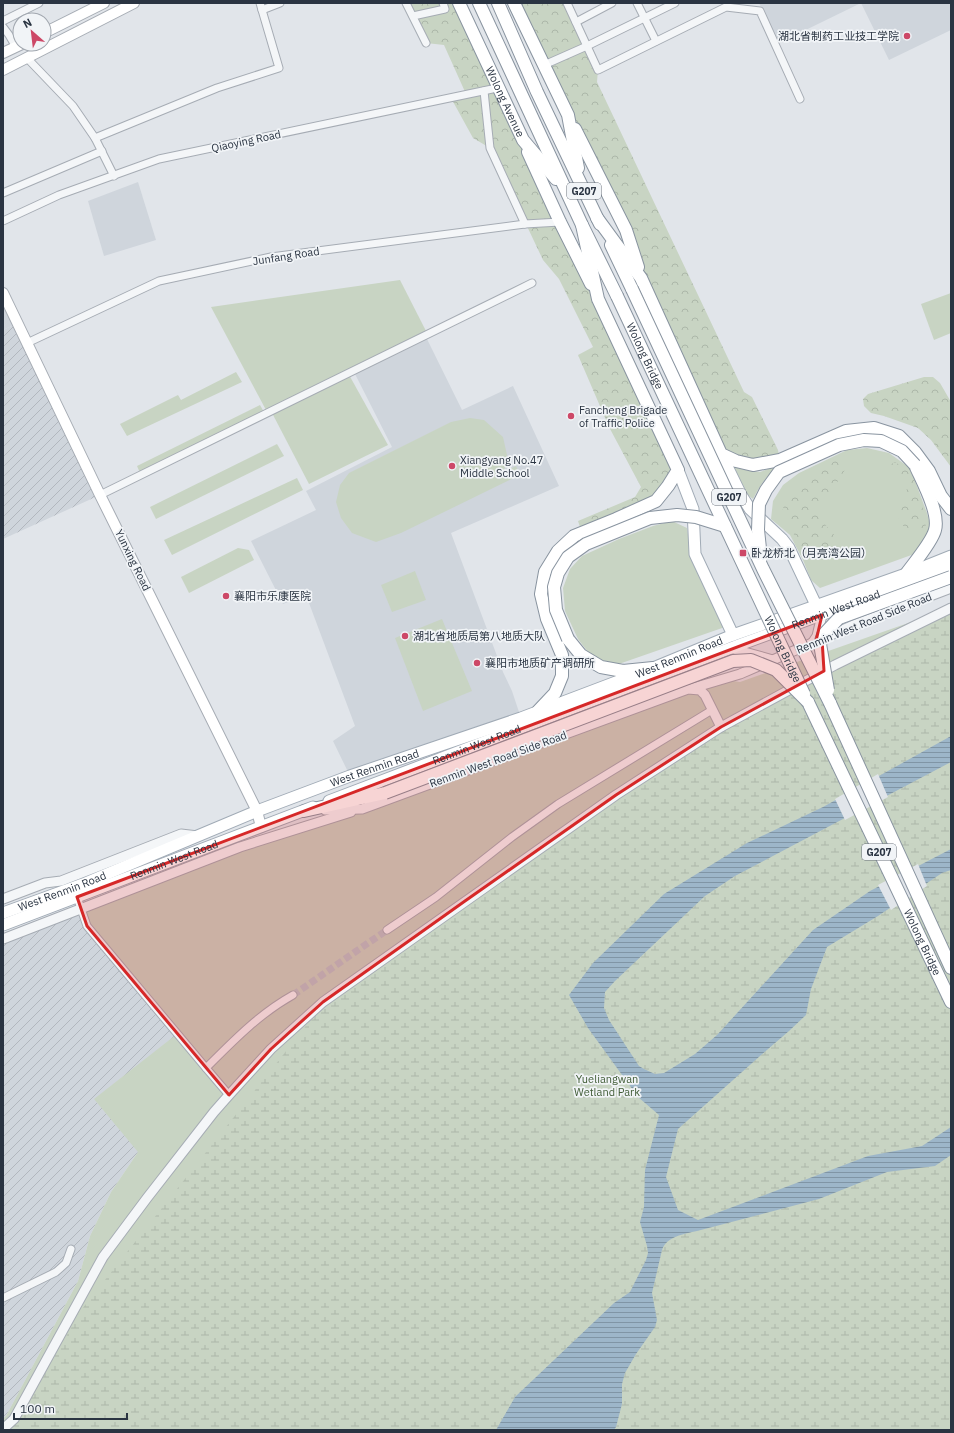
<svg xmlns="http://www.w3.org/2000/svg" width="954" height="1433" viewBox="0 0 954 1433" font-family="'IBM Plex Sans','Noto Sans SC',sans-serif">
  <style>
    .built { fill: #cfd5dc }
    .industrial { fill: url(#industrial-furrows) }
    .green { fill: #c8d4c3 }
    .forest { fill: url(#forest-crowns) }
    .wetland { fill: url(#wetland-marsh) }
    .water { fill: url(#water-rules) }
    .pier { fill: #e1e5ea }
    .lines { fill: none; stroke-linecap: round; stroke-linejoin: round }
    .minor-tunnel { stroke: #bcc2c8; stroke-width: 7; stroke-dasharray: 7 3.5; stroke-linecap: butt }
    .minor-casing { stroke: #a6acb4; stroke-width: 9 }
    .tertiary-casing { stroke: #a6acb4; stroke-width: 11 }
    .secondary-casing { stroke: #a6acb4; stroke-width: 12 }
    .primary-casing { stroke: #a1abb6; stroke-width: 13 }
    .trunk-casing { stroke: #8994a0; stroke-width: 14 }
    .minor { stroke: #f4f6f8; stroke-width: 7 }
    .tertiary { stroke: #f4f6f8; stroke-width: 9 }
    .secondary { stroke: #fff; stroke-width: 10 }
    .primary { stroke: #fff; stroke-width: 11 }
    .trunk { stroke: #fff; stroke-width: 12 }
    .trunk-bridge-casing { stroke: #8994a0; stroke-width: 14; stroke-linecap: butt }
    .trunk-bridge { stroke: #fff; stroke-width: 12 }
    .marked { fill: #d62828; fill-opacity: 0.2; stroke: #d62828; stroke-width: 3; stroke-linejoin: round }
    .poi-dot { fill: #cd4867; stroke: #f1f4f7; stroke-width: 1.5 }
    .labels { text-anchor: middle; stroke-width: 3.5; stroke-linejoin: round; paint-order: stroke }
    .shield { fill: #f1f4f7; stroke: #666e78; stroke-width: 1 }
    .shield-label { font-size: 10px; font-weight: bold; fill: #2a3442 }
    .poi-label { font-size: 11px; fill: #2a3442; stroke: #f1f4f7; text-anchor: start }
    .street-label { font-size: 11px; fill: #2a3442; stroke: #f1f4f7 }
    .park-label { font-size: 11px; fill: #415d37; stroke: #f1f4f7 }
  </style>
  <defs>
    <pattern id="industrial-furrows" width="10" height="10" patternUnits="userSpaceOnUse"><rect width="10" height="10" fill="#cfd5dc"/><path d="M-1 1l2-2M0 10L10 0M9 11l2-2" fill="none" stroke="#b2b7be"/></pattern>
    <pattern id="forest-crowns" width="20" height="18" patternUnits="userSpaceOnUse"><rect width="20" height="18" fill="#c8d4c3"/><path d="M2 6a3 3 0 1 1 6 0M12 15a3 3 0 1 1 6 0" fill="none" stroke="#acb7a9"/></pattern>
    <pattern id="wetland-marsh" width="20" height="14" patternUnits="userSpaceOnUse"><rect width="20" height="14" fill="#c8d4c3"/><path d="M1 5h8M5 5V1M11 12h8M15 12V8" fill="none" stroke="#acb7a9"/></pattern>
    <pattern id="water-rules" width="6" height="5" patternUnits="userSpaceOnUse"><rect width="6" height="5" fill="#9db6c9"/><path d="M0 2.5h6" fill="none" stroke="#8095a5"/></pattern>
  </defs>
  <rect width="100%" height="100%" fill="#e1e5ea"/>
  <g class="built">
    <polygon points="759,3 951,3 951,30 889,60 861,3 779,43"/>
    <polygon points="138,182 156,240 104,256 88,201"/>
    <polygon points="3,293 18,323 3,330"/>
    <polygon points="426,337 462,410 513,386 559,486 451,533 503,672 512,691 521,718 350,776 333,741 355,726 306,595 283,604 251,541 316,510 306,491 392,447 354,372"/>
  </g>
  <g class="industrial">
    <polygon points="18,323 100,495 3,539 3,330"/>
    <polygon points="81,909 177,1034 138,1152 111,1192 90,1236 78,1281 6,1416 3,1429 3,938"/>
  </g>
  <g class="green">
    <polygon points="400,280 426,331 266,410 211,307"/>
    <polygon points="951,293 951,333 934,340 921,304"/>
    <polygon points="236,372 242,382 127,436 120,424 178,395 181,400"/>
    <polygon points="348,373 388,445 309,484 271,411"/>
    <polygon points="260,405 265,414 141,475 137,466"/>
    <polygon points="470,418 484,420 503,437 507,455 504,472 516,466 520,475 401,533 376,542 352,533 341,518 336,502 340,485 349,473 451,422"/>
    <polygon points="277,444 284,456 156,519 150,507"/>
    <polygon points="867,448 889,453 910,468 927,513 931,529 917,553 820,588 811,580 803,560 790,535 771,519 773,501 783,485 799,473 847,450"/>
    <path d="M782,464C768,473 760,485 753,499L743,491L734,467L745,470L760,472Z"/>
    <polygon points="297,478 303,490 172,555 164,540"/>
    <polygon points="672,521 687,528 691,555 725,627 616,665 591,656 578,639 565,611 563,588 570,569 582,556 619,539 653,526"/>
    <polygon points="238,548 249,550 254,560 189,593 181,577"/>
    <polygon points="415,571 426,600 392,612 381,585"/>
    <polygon points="951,608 951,1430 3,1430 3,1419 6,1416 78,1281 90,1236 111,1192 138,1152 94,1099 177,1034 87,926 81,909 230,851 721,679 740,682"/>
    <polygon points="442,619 472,691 423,711 395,638"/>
  </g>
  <g class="forest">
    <polygon points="406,3 459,3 678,470 656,501 582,533 578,521 635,497 641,487 609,427 578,355 593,347 559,279 543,260 490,148 473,138 451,98 466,94 444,45 426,43"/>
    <polygon points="517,3 567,3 598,70 597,82 744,392 752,397 778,450 780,460 753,465 721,454"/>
    <polygon points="924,377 933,377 940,383 951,402 951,467 931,440 918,428 884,416 871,413 864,406 863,399 868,394"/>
    <polygon points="843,460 848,465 819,511 823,522 835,536 832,548 814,565 808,561 782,512 785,502 794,492 825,467 835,461"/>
    <path d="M895,462L912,474L921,498L926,527L917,530L905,528C903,525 899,520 898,516C896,505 906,496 908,485L902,476L890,469V465Z"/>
  </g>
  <g class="wetland">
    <polygon points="951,614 951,736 823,807 747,843 569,995 638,1097 659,1115 645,1170 645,1239 648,1249 646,1260 630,1292 614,1303 515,1397 496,1430 6,1430 18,1419 82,1309 305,1027 323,1008 414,942 602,810 724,730"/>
    <polygon points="951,762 951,849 870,891 813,930 717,1035 695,1054 663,1073 655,1074 644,1069 639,1066 609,1020 604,1008 605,992 615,981 705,896 735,876"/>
    <polygon points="951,870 951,1127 922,1146 868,1156 698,1220 678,1210 666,1177 678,1129 760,1056 789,1031 806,1015 811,989 827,947 878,916 942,873"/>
    <path d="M951,1155V1430H614L616,1427L622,1404V1384L625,1373L657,1320L652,1293L662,1251C667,1236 684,1234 697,1231L819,1199L887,1172L935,1166Z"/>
  </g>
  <path class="water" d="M951,736V762L735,876L705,896L615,981L605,992L604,1008L609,1020L639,1066L644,1069L655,1074L664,1073L695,1054L717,1035L813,930L870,891L951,849V870L942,873L878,916L827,947L811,989L806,1015L789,1031L760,1056L678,1129L666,1177L678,1210L698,1220L868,1156L922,1146L951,1127V1155L935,1166L887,1172L819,1199L697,1231C684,1234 667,1236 662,1250L652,1293L657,1320L655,1327L636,1354L625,1373L622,1384V1404L616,1427L614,1430H496L515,1397L614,1303L630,1292L646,1260L648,1253L647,1246L640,1222L644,1207L645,1170L659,1115L638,1097L588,1028L569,995L593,963L664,894L747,843L823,807Z"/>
  <g class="pier">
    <polygon points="878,774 888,797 845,820 835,799"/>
    <polygon points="918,864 927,886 891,910 878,885"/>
  </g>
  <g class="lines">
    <polyline class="minor-tunnel" points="293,995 387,930"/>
    <defs>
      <g id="minor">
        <polyline points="260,3 262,10 280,3"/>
        <polyline points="406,3 426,43"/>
        <polyline points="567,3 598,70 726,7 760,11 800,99"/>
        <polyline points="637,3 656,41"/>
        <polyline points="413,16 445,9 443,3"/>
        <polyline points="3,21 39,3"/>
        <polyline points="576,22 612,3"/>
        <polyline points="3,27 9,35 16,47"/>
        <polyline points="27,58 73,106 95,138 114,176"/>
        <polyline points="544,65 587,46 675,3"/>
        <polyline points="484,91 490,148 525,224"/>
        <polyline points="95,138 217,88 279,68 262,10"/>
        <polyline points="3,193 102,151"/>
        <polyline points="3,221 59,195 159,159 497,88"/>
        <polyline points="27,343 159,281 271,257 525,224 560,222"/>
        <polyline points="100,495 532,283"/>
        <path d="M77,897L87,926L206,1068C233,1041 259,1014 293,995"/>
        <polyline points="387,930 436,897 512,837 558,804 712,710"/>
        <polyline points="206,1068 229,1095"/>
        <polyline points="3,1298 56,1272 66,1263 71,1249"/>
      </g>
      <g id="tertiary">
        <polyline points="813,642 817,636 822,615"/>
        <polyline points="730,648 773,660"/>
        <polyline points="693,688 740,674 854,625 951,588"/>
        <polyline points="325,810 362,809 688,689 700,690 705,695 721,727"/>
        <polyline points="3,899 45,883 61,881 181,834 198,836"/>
        <polyline points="3,939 240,847 351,812"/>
        <polyline points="3,1429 14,1419 103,1257 147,1198 214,1112 229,1095 271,1049 323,1002 616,795 721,727 835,665 951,608"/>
      </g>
      <g id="secondary">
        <polyline points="44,33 104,3"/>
        <polyline points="3,53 22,44"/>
        <polyline points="3,70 134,3"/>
        <polyline points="3,293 100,495 257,811 261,827"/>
      </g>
      <g id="primary">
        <polyline points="721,454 741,495 750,509 782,539 789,548 816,605"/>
        <polyline points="678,470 693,509 695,554 733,635"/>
        <path id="s1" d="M329,801L739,645L951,567"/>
        <path id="s2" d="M3,913L83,884L257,811L350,776L521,718L653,668L733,635L906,574L951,556"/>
        <path id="s3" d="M3,925L313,807"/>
      </g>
      <g id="trunk">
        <path id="s4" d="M459,3L523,140L556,179"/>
        <polyline points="479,3 582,225 617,296"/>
        <polyline points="498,3 537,92 600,224"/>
        <polyline points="514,3 568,115 578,168"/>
        <polyline points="575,129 626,230 638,267"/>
        <polyline points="528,152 560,222 591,284"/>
        <polyline points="597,218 641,278 721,454 736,461 753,465 780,460 846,431 874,428 899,436 915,452 929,471 941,496 951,509"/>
        <polyline points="611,245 632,289"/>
        <path d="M906,574C914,563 932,542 935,530C940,513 922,481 915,465"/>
        <polyline points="568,639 581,655 601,667 623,671 653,668"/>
        <path id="s5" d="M808,702L951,1002"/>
        <polyline points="830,703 951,968"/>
        <polyline points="538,711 555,693 562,676 562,655 547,619 541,594 545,572 558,551 574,536 616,519 656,501 668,486 678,470 598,299 582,225"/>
        <polyline points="304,811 385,793"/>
      </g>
    </defs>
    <use href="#minor" class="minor-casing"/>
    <use href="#tertiary" class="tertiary-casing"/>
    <use href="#secondary" class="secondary-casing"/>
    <use href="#primary" class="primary-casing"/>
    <use href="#trunk" class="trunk-casing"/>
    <use href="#minor" class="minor"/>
    <use href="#tertiary" class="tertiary"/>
    <use href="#secondary" class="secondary"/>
    <use href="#primary" class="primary"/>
    <use href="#trunk" class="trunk"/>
    <defs>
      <g id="trunk-bridge">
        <polyline points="632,289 763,569 830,703"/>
        <path id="s6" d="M617,296L804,694"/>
        <polyline points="761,558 758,530 759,504 766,490 779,472 839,445 864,440 881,441 902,451 915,465"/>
        <polyline points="568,639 556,610 554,587 558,573 568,557 586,544 650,518 677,515 696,517 725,526"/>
        <polyline points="828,690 820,644 823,635 839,618 951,577"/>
        <polyline points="385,793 733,661 751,660 776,670 808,702"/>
      </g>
    </defs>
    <use href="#trunk-bridge" class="trunk-bridge-casing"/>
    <use href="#trunk-bridge" class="trunk-bridge"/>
  </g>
  <path class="marked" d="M822,615L816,641L822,639L824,671L721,727L616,795L465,901L323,1002L271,1049L229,1095L87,926L77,897Z"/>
  <g class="poi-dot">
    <circle cx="907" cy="36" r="4"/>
    <circle cx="571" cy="416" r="4"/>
    <circle cx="452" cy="466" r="4"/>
    <rect x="739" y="549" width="8" height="8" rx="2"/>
    <circle cx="226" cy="596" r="4"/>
    <circle cx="405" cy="636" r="4"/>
    <circle cx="477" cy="663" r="4"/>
  </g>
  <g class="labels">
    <g class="shield">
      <rect x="567" y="183" width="34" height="16" rx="3"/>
      <rect x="712" y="489" width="34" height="16" rx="3"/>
      <rect x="862" y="844" width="34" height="16" rx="3"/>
    </g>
    <g class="shield-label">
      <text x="584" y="195">G207</text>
      <text x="729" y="501">G207</text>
      <text x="879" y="856">G207</text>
    </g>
    <g class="poi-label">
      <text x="899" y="40" text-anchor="end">湖北省制药工业技工学院</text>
      <text x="579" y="414">Fancheng Brigade<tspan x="579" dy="13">of Traffic Police</tspan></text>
      <text x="460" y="464">Xiangyang No.47<tspan x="460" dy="13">Middle School</tspan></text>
      <text x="751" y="557">卧龙桥北（月亮湾公园）</text>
      <text x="234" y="600">襄阳市乐康医院</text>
      <text x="413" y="640">湖北省地质局第八地质大队</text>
      <text x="485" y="667">襄阳市地质矿产调研所</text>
    </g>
    <g class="street-label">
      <text dy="4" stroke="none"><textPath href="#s4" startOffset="109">Wolong Avenue</textPath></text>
      <text transform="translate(246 141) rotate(-12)" y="4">Qiaoying Road</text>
      <text transform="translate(286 256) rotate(-9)" y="4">Junfang Road</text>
      <text dy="4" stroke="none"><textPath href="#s6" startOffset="66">Wolong Bridge</textPath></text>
      <text transform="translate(133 560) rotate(64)" y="4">Yunxing Road</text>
      <text dy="4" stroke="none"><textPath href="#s1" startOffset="542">Renmin West Road</textPath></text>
      <text transform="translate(864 623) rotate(-22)" y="4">Renmin West Road Side Road</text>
      <text dy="4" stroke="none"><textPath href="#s6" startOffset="390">Wolong Bridge</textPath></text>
      <text dy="4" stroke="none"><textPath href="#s2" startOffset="723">West Renmin Road</textPath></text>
      <text dy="4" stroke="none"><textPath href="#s1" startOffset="158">Renmin West Road</textPath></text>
      <text transform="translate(498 759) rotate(-20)" y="4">Renmin West Road Side Road</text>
      <text dy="4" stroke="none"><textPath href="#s2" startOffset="399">West Renmin Road</textPath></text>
      <text dy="4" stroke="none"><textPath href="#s3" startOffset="183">Renmin West Road</textPath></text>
      <text dy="4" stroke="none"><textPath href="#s2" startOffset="63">West Renmin Road</textPath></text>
      <text dy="4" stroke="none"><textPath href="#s5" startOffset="266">Wolong Bridge</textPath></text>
    </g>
    <g class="park-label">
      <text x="607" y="1083">Yueliangwan<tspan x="607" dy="13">Wetland Park</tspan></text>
    </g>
  </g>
  <rect width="954" height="1433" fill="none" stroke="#2a3442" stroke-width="8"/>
  <g transform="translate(32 32) rotate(332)"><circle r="19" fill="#f1f4f7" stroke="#a1a7af"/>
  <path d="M0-3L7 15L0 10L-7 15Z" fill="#cd4867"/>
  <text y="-6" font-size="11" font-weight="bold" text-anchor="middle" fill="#2a3442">N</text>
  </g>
  <path d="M14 1413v6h113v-6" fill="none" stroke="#2a3442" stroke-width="2"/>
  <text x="20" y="1413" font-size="12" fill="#2a3442" stroke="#f1f4f7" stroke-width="3" paint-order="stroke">100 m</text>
</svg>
